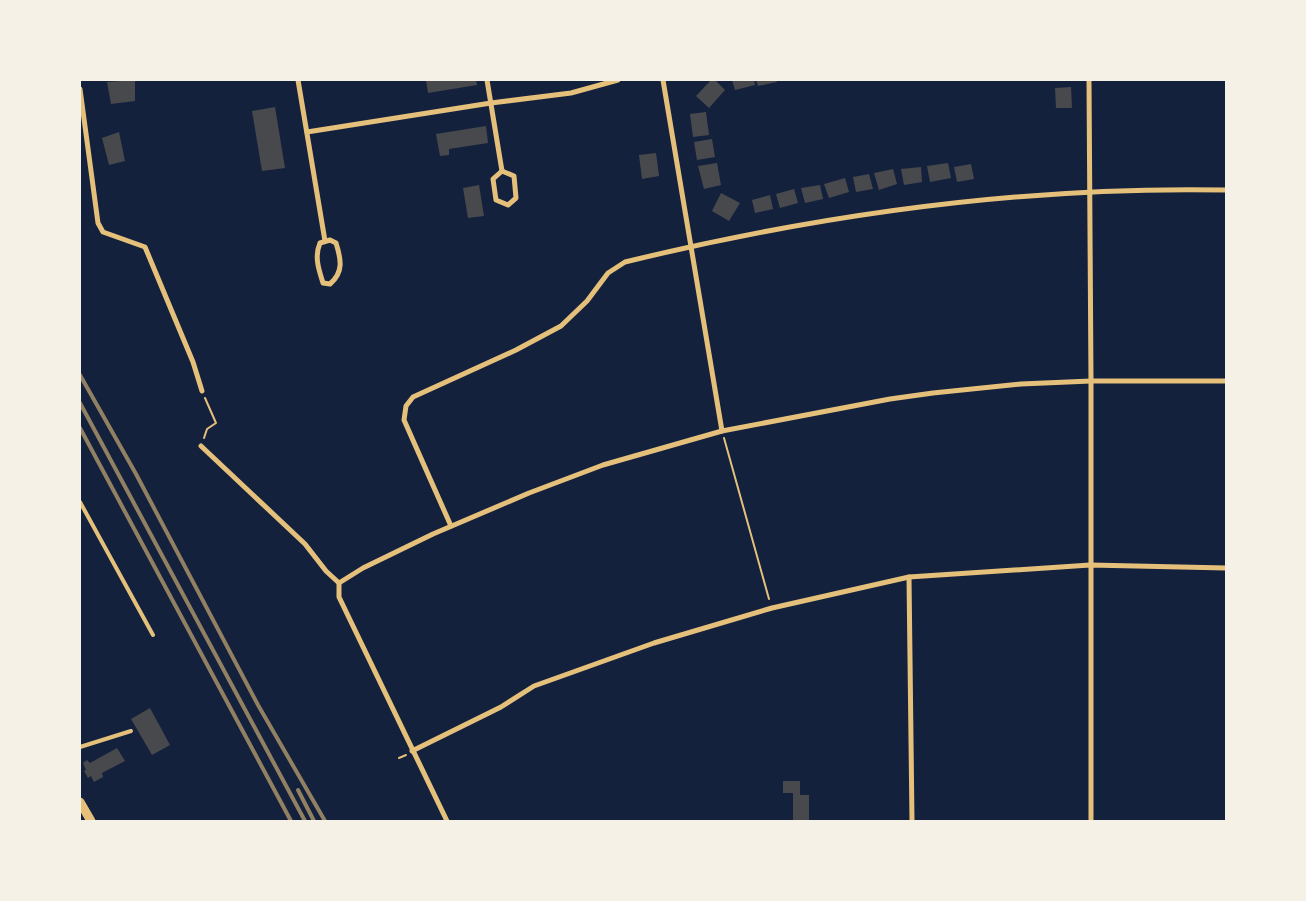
<svg xmlns="http://www.w3.org/2000/svg" width="1306" height="901" viewBox="0 0 1306 901" font-family="Commissioner,sans-serif">
  <style>
    .building { fill: #48494c }
    .lines { fill: none; stroke-linecap: round; stroke-linejoin: round }
    .path { stroke: #e5c07b; stroke-width: 2 }
    .service { stroke: #e5c07b; stroke-width: 4 }
    .minor { stroke: #e5c07b; stroke-width: 5 }
    .tertiary { stroke: #e5c07b; stroke-width: 9 }
    .rail { stroke: #918062; stroke-width: 4 }
  </style>
  <rect width="100%" height="100%" fill="#14213d"/>
  <g class="building">
    <polygon points="135,80 135,101 111,104 107,82"/>
    <polygon points="426,80 476,80 477,85 428,93"/>
    <polygon points="711,80 715,80 725,90 709,108 696,96"/>
    <polygon points="732,80 754,80 755,85 735,90"/>
    <polygon points="756,80 776,80 777,82 758,86"/>
    <polygon points="1071,87 1072,108 1056,108 1055,88"/>
    <polygon points="275,107 285,168 262,171 252,111"/>
    <polygon points="706,112 709,135 693,137 690,114"/>
    <polygon points="486,126 488,143 449,149 449,155 440,156 436,134"/>
    <polygon points="119,132 125,161 109,165 102,138"/>
    <polygon points="712,139 715,157 697,160 694,142"/>
    <polygon points="656,153 659,176 642,179 639,155"/>
    <polygon points="717,163 721,185 704,189 698,166"/>
    <polygon points="948,163 951,178 930,182 927,166"/>
    <polygon points="971,164 974,179 957,182 954,167"/>
    <polygon points="921,167 922,182 904,185 901,169"/>
    <polygon points="893,169 897,184 879,190 874,173"/>
    <polygon points="869,174 873,189 856,192 853,177"/>
    <polygon points="845,178 849,192 829,198 824,184"/>
    <polygon points="479,185 484,216 468,218 463,188"/>
    <polygon points="820,185 823,199 805,203 801,188"/>
    <polygon points="794,189 798,203 780,208 776,194"/>
    <polygon points="721,193 740,203 729,221 712,211"/>
    <polygon points="770,195 773,209 755,213 752,200"/>
    <polygon points="150,708 170,745 152,755 131,719"/>
    <polygon points="117,748 125,761 102,773 103,777 94,782 91,776 88,778 84,771 86,770 83,763 87,760 90,763"/>
    <polygon points="783,781 800,781 800,795 809,795 809,821 793,821 793,793 783,793"/>
  </g>
  <g class="lines">
    <g class="path">
      <polyline points="204,438 207,429 216,423 205,398"/>
      <polyline points="724,438 769,599"/>
      <polyline points="399,758 406,755"/>
    </g>
    <g class="service">
      <polyline points="80,502 153,635"/>
      <polyline points="80,747 131,731"/>
    </g>
    <g class="minor">
      <polyline points="298,80 325,241"/>
      <polyline points="487,80 502,171"/>
      <polyline points="663,80 722,431"/>
      <polyline points="1089,80 1091,381 1091,821"/>
      <polyline points="80,89 98,223 103,232 145,247 193,362 202,391"/>
      <polyline points="307,132 491,103 571,93 618,80"/>
      <polygon points="502,171 514,176 516,198 508,205 496,200 493,179"/>
      <path d="M330,240L336,243C341,259 344,272 330,284L323,283C319,270 314,257 320,243Z"/>
      <polyline points="201,446 305,544 326,571 339,583 339,597 447,821"/>
      <path d="M451,526L404,420L406,406L413,397L516,350L561,326L587,301L608,273L625,262C822,214 1023,186 1226,190"/>
      <polyline points="909,577 912,821"/>
      <polyline points="339,583 363,568 433,534 529,493 603,465 722,431 890,399 933,393 1021,384 1091,381 1226,381"/>
      <polyline points="412,751 501,707 534,686 654,643 772,608 909,577 1090,565 1226,568"/>
    </g>
    <polyline class="tertiary" points="80,802 91,821"/>
    <g class="rail">
      <polyline points="80,375 136,474 258,705 325,821"/>
      <polyline points="80,403 305,821"/>
      <polyline points="80,428 291,821"/>
      <polyline points="298,790 314,821"/>
    </g>
  </g>
  <rect width="1306" height="901" fill="none" stroke="#f6f1e7" stroke-width="162"/>
</svg>
